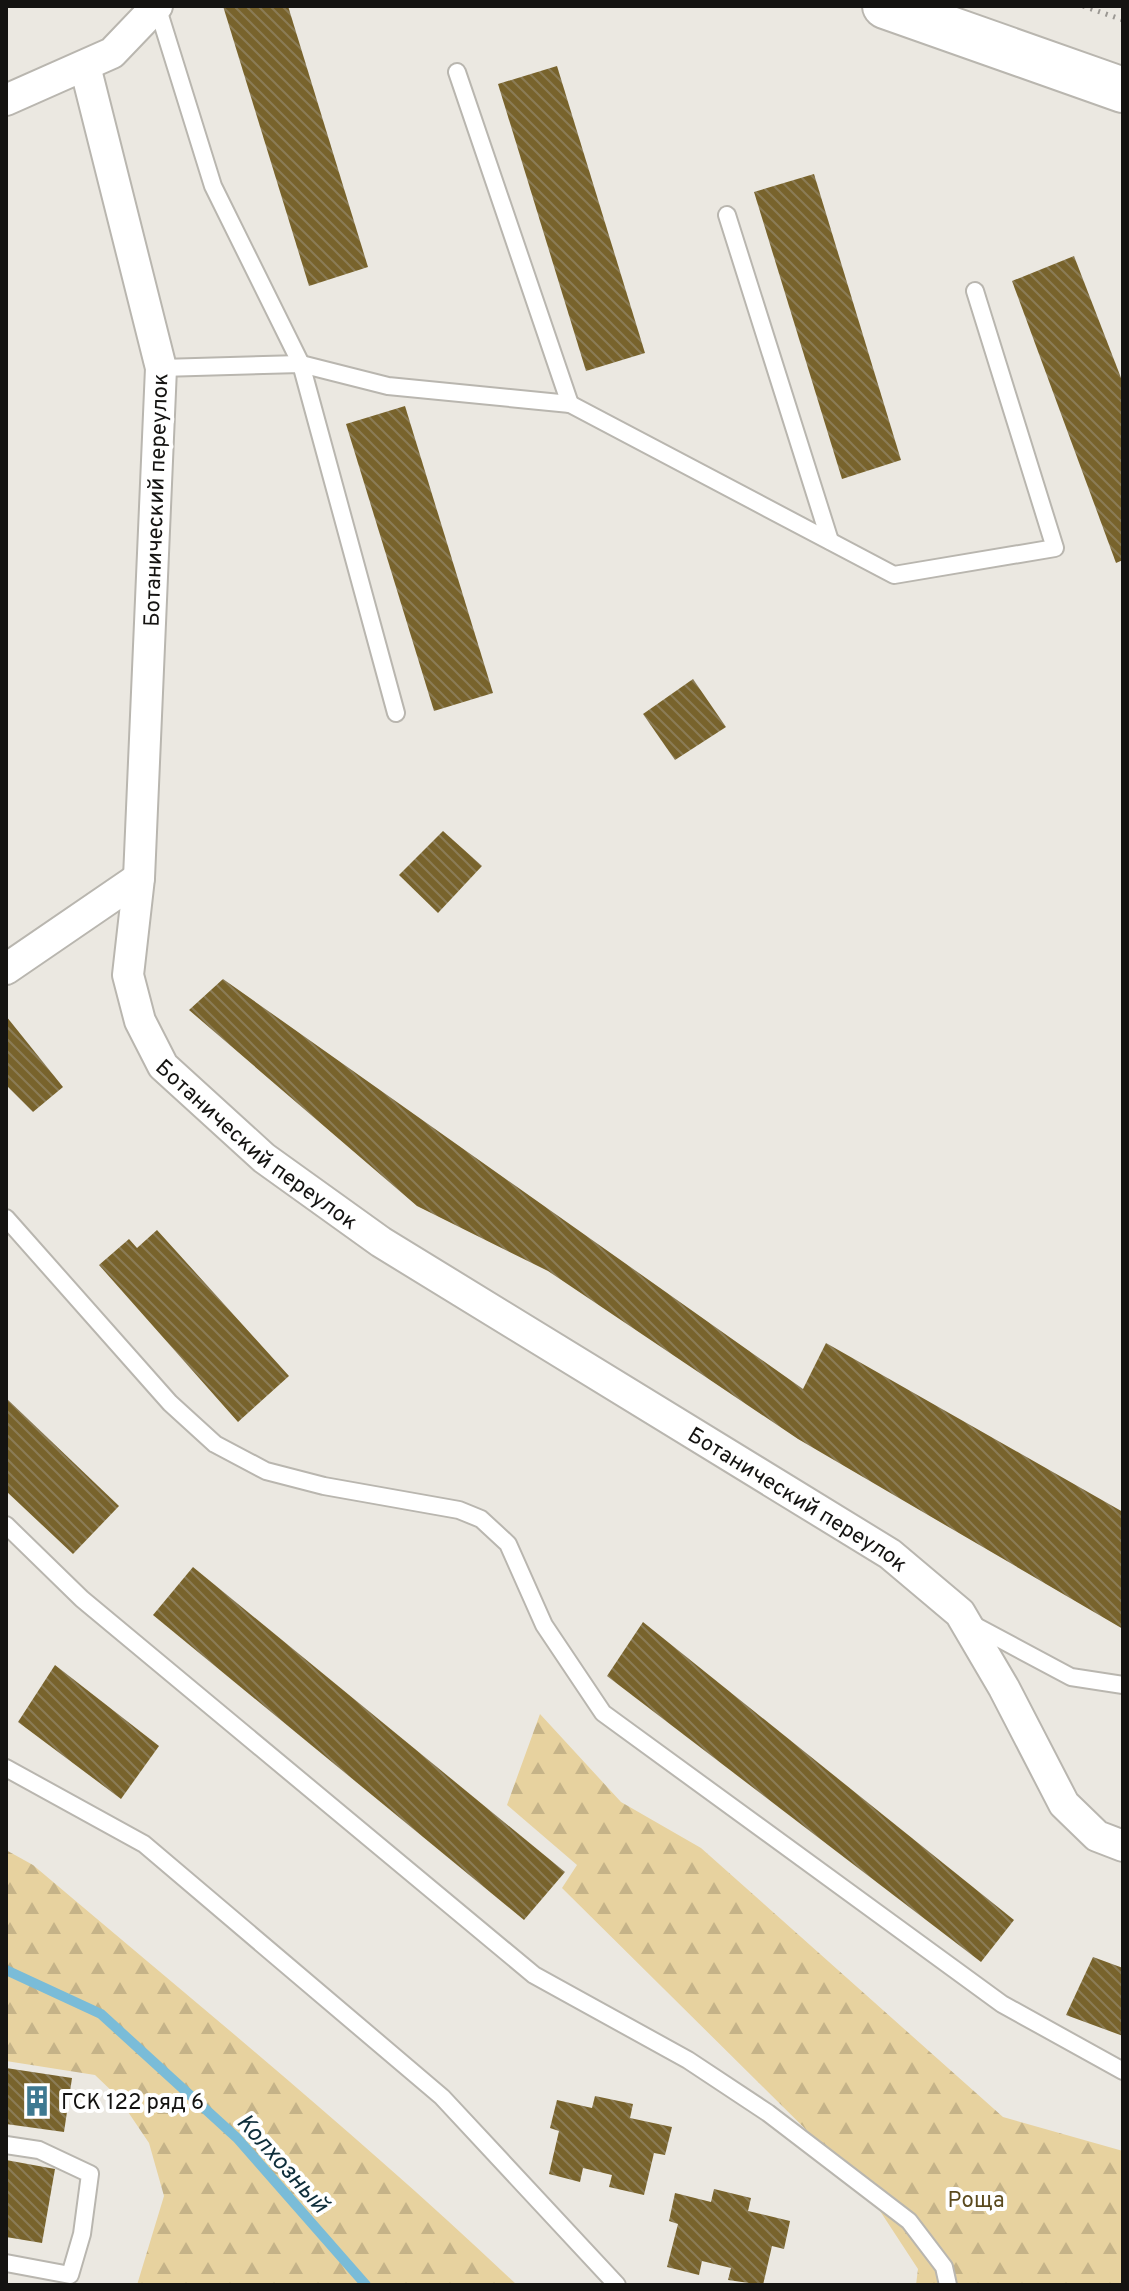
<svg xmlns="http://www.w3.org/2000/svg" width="1129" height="2291" viewBox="0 0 1129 2291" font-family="Overpass,sans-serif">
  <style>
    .forest { fill: url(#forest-firs) }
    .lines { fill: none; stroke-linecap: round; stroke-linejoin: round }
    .stream { stroke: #7abcd8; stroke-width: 10 }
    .building { fill: url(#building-back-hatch) }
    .lane-casing { stroke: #b9b6af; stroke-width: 20 }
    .street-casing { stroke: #b9b6af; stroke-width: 34 }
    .primary-casing { stroke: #b9b6af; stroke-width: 48 }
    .path { stroke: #9b9893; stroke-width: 5; stroke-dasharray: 2 6; stroke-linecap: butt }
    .lane { stroke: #fff; stroke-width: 16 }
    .street { stroke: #fff; stroke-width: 30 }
    .primary { stroke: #fff; stroke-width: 44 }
    .labels { text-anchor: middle; stroke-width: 8; stroke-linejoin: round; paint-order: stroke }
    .street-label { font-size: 22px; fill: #141311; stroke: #fff }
    .poi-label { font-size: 22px; fill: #141311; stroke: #fff; text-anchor: start }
    .park-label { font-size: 22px; fill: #5a4a1e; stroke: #fff }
    .water-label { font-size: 24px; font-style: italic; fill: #0d2d3a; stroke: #fff }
  </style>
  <defs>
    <pattern id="forest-firs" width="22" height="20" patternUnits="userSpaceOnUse" patternTransform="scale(2)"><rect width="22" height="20" fill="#e7d29f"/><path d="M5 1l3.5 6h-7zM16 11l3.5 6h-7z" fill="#c5b388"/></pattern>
    <pattern id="building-back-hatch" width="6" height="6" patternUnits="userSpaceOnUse" patternTransform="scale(2)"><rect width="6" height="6" fill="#78632c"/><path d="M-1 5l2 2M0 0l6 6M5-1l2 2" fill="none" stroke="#8b7c56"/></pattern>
  </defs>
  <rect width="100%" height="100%" fill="#ebe8e1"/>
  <g class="forest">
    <polygon points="540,1714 621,1802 701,1848 1003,2117 1123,2151 1123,2285 916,2285 918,2269 865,2188 562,1888 577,1865 507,1805"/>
    <path d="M6,1850L33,1865C196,2003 362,2138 517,2285H137L164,2196L149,2143L118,2097L95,2075L6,2061Z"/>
  </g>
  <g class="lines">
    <polyline class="stream" points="6,1970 101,2014 237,2138 366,2285"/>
  </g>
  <g class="building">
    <polygon points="223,6 288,6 368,267 309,286"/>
    <polygon points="557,66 645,353 586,371 498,84"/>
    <polygon points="814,174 901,460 842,479 754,192"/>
    <polygon points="1074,256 1123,383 1123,560 1116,563 1012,281"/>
    <polygon points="405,406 493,693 434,711 346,424"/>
    <polygon points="693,679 726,727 675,760 643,714"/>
    <polygon points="443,831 482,866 438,913 399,875"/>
    <polygon points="223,979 803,1389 826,1343 1123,1512 1123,1629 798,1439 548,1271 417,1206 189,1010"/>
    <polygon points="6,1016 63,1087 33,1112 6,1085"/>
    <polygon points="157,1230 289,1376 238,1422 99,1265 129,1239 137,1248"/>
    <polygon points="6,1398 119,1506 73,1554 6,1491"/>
    <polygon points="193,1567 565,1872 524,1920 153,1615"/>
    <polygon points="643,1622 1014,1920 981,1962 607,1676"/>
    <polygon points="55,1665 159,1746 121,1799 18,1722"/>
    <polygon points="1093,1957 1123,1968 1123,2036 1066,2015"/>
    <polygon points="6,2068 72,2078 64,2132 6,2124"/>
    <polygon points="595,2096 633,2104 630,2118 672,2127 665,2155 654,2153 644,2195 609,2187 612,2175 583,2168 580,2182 549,2174 559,2131 550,2128 557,2100 592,2108"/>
    <polygon points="6,2160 55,2169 42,2243 6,2237"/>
    <polygon points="714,2189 751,2198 748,2211 790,2221 784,2249 772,2246 763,2285 728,2280 731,2268 702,2261 699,2275 667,2267 678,2224 669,2221 675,2193 711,2202"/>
  </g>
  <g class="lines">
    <defs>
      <g id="lane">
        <polyline points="157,6 213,186 301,364 396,713"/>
        <polyline points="457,72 570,404"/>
        <polyline points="727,215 830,541"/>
        <polyline points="161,368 301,364 388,386 570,404 894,575 1055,548 975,291"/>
        <polyline points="6,1218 170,1403 215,1444 266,1471 324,1486 459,1510 481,1519 508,1544 544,1625 603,1713 1002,2004 1123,2071"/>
        <polyline points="6,1525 82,1599 534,1975 688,2060 768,2113 909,2221 944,2267 948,2285"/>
        <polyline points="972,1624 1071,1677 1123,1685"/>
        <polyline points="6,1768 144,1844 442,2097 617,2285"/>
        <polyline points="6,2145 39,2150 90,2174 82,2234 70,2275 6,2263"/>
      </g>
      <g id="street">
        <path id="s1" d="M85,66L161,368L139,878L128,975L140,1021L163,1066L264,1158L381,1242L890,1554L960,1613L1004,1688L1064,1804L1097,1836L1123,1846"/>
        <polyline points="6,100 112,53 157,6"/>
        <polyline points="6,969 139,878"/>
      </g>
      <polyline id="primary" points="885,6 1123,90"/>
    </defs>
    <use href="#lane" class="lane-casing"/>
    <use href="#street" class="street-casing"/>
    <use href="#primary" class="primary-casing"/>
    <polyline class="path" points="1083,6 1123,20"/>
    <use href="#lane" class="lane"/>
    <use href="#street" class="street"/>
    <use href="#primary" class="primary"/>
  </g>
  <defs>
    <symbol id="building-bare" viewBox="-9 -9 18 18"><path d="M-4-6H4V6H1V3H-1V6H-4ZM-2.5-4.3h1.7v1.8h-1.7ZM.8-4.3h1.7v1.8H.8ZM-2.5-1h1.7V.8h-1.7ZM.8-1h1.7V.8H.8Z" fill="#3e7991" stroke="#fff" stroke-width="2.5" paint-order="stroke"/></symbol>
  </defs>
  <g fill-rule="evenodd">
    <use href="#building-bare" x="15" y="2079" width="44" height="44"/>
  </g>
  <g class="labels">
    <g class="street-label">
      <text transform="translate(155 500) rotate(-88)" y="8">Ботанический переулок</text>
      <text dy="8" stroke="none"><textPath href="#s1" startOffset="1140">Ботанический переулок</textPath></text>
      <text dy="8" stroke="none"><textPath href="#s1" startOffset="1788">Ботанический переулок</textPath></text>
    </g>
    <g class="poi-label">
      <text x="61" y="2109">ГСК 122 ряд 6</text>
    </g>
    <g class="park-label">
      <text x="976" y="2207">Роща</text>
    </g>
    <g class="water-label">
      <text transform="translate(283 2163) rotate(48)" y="8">Колхозный</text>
    </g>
  </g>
  <rect width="1129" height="2291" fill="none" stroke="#141311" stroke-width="16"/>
</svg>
